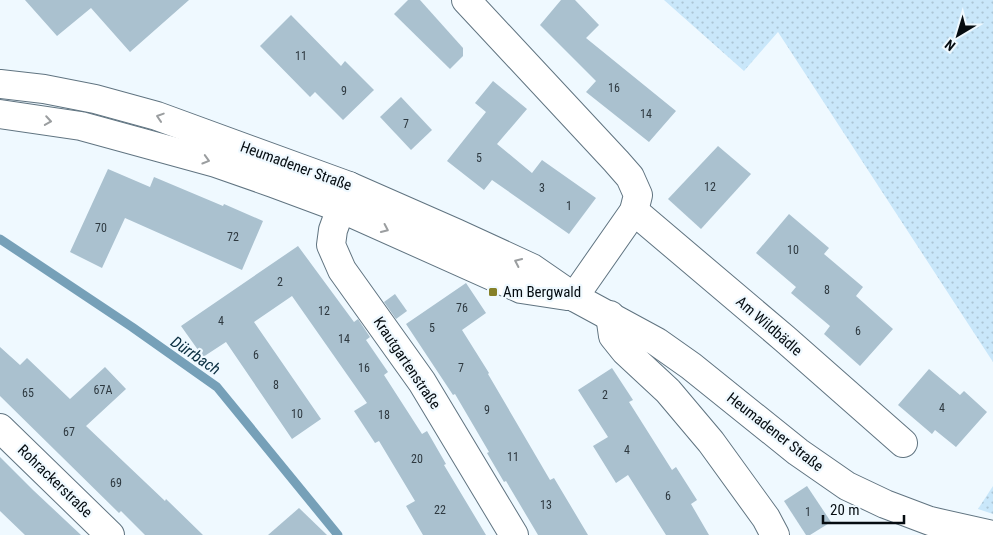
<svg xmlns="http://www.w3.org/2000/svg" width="993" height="535" viewBox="0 0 993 535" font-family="'Roboto Condensed',sans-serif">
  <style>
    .park { fill: url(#park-dots) }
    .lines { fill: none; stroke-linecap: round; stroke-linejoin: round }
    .stream { stroke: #76a0b8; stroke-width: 9 }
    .building { fill: #aac1cf }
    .minor-casing { stroke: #607481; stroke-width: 30 }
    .major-casing { stroke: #607481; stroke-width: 30 }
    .minor { stroke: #fff; stroke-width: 28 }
    .major { stroke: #fff; stroke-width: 28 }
    .oneway { stroke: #9b9ea0 }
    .poi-dot { fill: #868129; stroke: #eff9ff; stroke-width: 2 }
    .labels { text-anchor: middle; stroke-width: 4.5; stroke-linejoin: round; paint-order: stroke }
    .number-label { font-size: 12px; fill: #2e3940 }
    .street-label { font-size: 15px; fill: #050c11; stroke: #eff9ff }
    .poi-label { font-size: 15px; fill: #050c11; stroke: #eff9ff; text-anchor: start }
    .water-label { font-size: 16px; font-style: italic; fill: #092e40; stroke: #eff9ff }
  </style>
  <defs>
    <pattern id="park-dots" width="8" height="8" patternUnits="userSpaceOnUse" patternTransform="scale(1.25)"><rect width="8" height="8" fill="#c9e7fa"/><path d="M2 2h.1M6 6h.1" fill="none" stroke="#abc5d5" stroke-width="1.8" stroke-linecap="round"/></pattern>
  </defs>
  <rect width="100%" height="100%" fill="#eff9ff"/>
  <g class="park">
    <polygon points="664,0 993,0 993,362 778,32 744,71"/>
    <polygon points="993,486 993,514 978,509"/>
  </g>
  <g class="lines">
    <polyline class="stream" points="0,239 132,327 217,387 338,535"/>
  </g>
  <g class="building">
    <polygon points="25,0 189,0 130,52 91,8 57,36"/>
    <polygon points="408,0 420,0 463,48 463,56 450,69 394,14"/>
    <polygon points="561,0 575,0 599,25 586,38 676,111 649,142 586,92 596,81 540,25"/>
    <polygon points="291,15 341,66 345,61 374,90 343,120 315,92 310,97 260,46"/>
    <polygon points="493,81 527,109 497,144 532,173 542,160 596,198 569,234 492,180 484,190 447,161 486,112 475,103"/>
    <polygon points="401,97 432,130 411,150 380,117"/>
    <polygon points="718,146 751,174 701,229 668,199"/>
    <polygon points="108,169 150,187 154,177 223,206 224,204 263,221 242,270 125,218 102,268 70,252"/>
    <polygon points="789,214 829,248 824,254 863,287 856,296 893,329 860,366 824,334 830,326 791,293 796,287 756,253"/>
    <polygon points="298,246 354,322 358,319 370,337 366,340 388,372 384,375 422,434 427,431 446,464 444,465 486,535 423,535 406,506 415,501 379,441 375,443 354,411 367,403 292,296 254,322 321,419 292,439 226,342 203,357 181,326"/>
    <polygon points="466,283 486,313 462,330 489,373 488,374 550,480 554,478 588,535 538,535 506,481 504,482 487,453 489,452 455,394 453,395 406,324"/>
    <polygon points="395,294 407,311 396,319 384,302"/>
    <polygon points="0,347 20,365 27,358 70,399 105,367 126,389 86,426 165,501 166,499 203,535 145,535 121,511 119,513 0,396"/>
    <polygon points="612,368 633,400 629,402 672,470 676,467 697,500 691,504 709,535 666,535 628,475 616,483 593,446 608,437 578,390"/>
    <polygon points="929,369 960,395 964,391 987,412 956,447 935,430 932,434 898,405"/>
    <polygon points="0,457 33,490 81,535 25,535 0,511"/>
    <polygon points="807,486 831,522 810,535 806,535 784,501"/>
    <polygon points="299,508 327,535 268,535"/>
  </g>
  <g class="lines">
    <defs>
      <g id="minor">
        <polyline points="466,0 616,161 630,177 638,195 634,211 574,297"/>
        <polyline points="349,186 333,230 331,245 342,270 422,382 514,535"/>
        <polyline points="634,211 785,339 903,443"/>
        <polyline points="610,315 613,336 625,351 668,391 711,442 766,518 775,535"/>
        <polyline points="0,428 110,535"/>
      </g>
      <g id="major">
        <polyline points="0,84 44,89 95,99 157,116 349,186 456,233 532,268 574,297 657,342 691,366 798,452 847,486 885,504 930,521 992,535"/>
        <polyline points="0,114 81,126 216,163 273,183 340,208 521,289 567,296"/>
      </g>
    </defs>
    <use href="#minor" class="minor-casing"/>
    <use href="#major" class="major-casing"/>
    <use href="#minor" class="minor"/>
    <use href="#major" class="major"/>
  </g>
  <defs><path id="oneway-chevron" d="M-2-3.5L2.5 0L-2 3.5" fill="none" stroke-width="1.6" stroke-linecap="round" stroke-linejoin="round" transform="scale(1.25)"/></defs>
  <g class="oneway">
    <use href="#oneway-chevron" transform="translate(160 117) rotate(-162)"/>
    <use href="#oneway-chevron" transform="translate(48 121) rotate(9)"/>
    <use href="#oneway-chevron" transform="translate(206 160) rotate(16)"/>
    <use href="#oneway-chevron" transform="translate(385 229) rotate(25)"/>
    <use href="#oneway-chevron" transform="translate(518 262) rotate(-155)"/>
  </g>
  <rect class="poi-dot" x="488" y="287" width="10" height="10" rx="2.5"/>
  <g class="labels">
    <g class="number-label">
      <text x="301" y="60">11</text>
      <text x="614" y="92">16</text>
      <text x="344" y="95">9</text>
      <text x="646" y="118">14</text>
      <text x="406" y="128">7</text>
      <text x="479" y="162">5</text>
      <text x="710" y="191">12</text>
      <text x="542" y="192">3</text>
      <text x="569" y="210">1</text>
      <text x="101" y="232">70</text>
      <text x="233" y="241">72</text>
      <text x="793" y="254">10</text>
      <text x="280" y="286">2</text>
      <text x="827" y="294">8</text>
      <text x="462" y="312">76</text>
      <text x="324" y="315">12</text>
      <text x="221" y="325">4</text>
      <text x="432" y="332">5</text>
      <text x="858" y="335">6</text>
      <text x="344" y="343">14</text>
      <text x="256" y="359">6</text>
      <text x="364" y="372">16</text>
      <text x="461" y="372">7</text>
      <text x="276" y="389">8</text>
      <text x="103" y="394">67A</text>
      <text x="28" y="397">65</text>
      <text x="605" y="399">2</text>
      <text x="942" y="412">4</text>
      <text x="487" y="414">9</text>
      <text x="297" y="418">10</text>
      <text x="384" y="419">18</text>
      <text x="69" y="436">67</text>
      <text x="627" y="454">4</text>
      <text x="513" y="461">11</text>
      <text x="417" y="463">20</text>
      <text x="116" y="487">69</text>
      <text x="668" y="500">6</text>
      <text x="546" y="509">13</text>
      <text x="440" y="514">22</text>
      <text x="808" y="516">1</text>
    </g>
    <g class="street-label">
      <text transform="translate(296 166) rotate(20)" y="5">Heumadener Straße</text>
      <text transform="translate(769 326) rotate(41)" y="5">Am Wildbädle</text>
      <text transform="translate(407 363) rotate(56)" y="5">Krautgartenstraße</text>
      <text transform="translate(775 432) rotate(38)" y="5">Heumadener Straße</text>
      <text transform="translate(55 481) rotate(44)" y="5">Rohrackerstraße</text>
    </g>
    <g class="poi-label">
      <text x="503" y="297">Am Bergwald</text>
    </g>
    <g class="water-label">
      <text transform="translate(196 355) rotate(34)" y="6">Dürrbach</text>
    </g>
  </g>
  <g transform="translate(958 35) rotate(218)" stroke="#eff9ff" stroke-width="4" paint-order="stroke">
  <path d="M0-4L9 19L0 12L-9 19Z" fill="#050c11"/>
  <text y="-8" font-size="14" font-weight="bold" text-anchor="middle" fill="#050c11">N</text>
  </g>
  <path d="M823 515v8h81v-8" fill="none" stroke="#050c11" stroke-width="2.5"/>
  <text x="830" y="515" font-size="15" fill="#050c11" stroke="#eff9ff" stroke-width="4" paint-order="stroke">20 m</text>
</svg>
